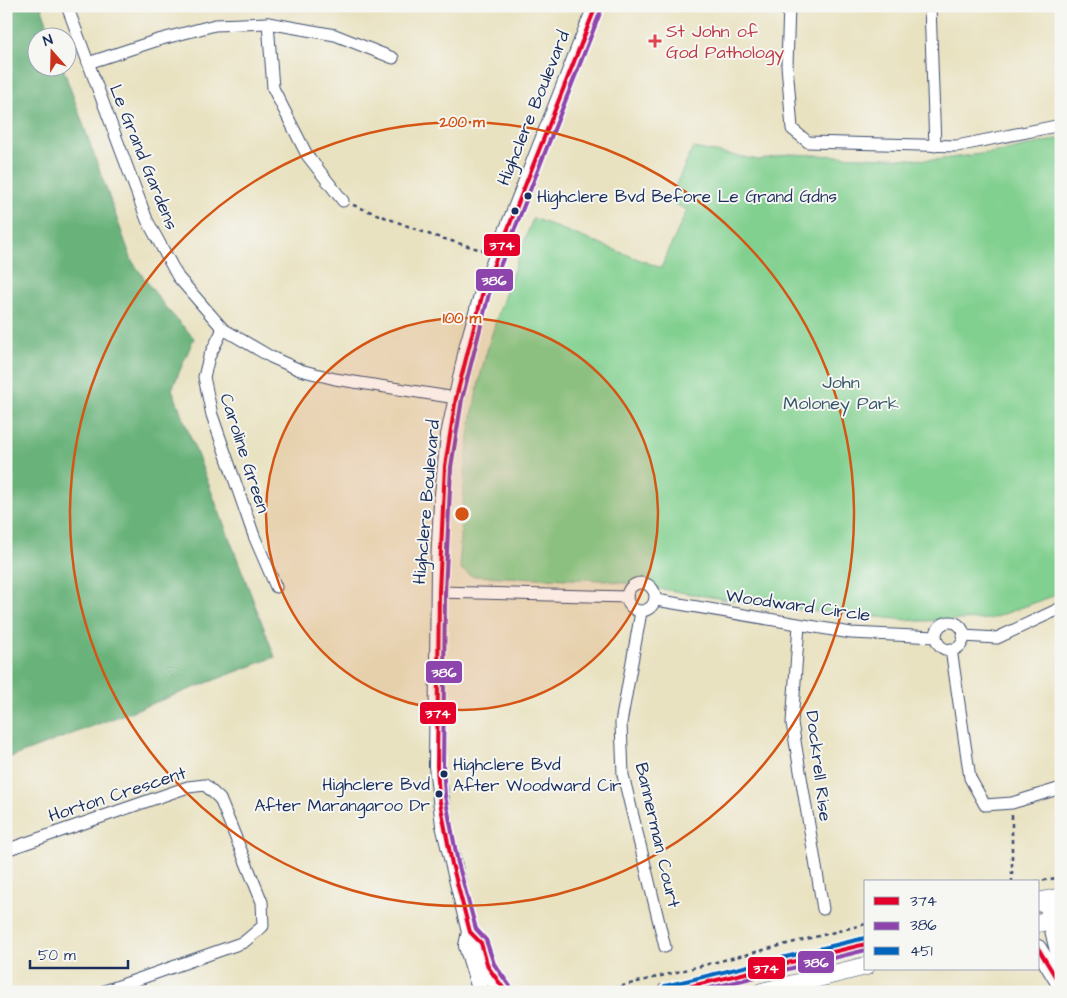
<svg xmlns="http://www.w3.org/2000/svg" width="1067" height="998" viewBox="0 0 1067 998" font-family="'Architects Daughter',sans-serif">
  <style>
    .green { fill: #82d090; stroke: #4e8077 }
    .forest { fill: #69b27a; stroke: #42706c }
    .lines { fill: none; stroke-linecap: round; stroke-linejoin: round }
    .street-casing { stroke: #3a4a6d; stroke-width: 13 }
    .secondary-casing { stroke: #3a4a6d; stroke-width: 18 }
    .primary-casing { stroke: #3a4a6d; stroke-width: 19 }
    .path { stroke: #3a4a6d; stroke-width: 2.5; stroke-dasharray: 4 4; stroke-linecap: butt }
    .street { stroke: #fff; stroke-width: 11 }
    .secondary { stroke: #fff; stroke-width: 16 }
    .primary { stroke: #fff; stroke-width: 18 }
    .bus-1-casing { stroke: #f6f6f2; stroke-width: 8 }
    .bus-2-casing { stroke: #f6f6f2; stroke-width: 8 }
    .bus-3-casing { stroke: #f6f6f2; stroke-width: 8 }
    .bus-1 { stroke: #e4002b; stroke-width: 4 }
    .bus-2 { stroke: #8e44ad; stroke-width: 4 }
    .bus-3 { stroke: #0065bd; stroke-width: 4 }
    .ring { fill: none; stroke: #d45514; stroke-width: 2.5 }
    .health-dot { fill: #e0444e; stroke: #f6f6f2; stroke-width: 2 }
    .bus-dot { fill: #1b2f5e; stroke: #f6f6f2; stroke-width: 2 }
    .labels { text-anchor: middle; stroke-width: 4; stroke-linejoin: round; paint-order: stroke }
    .bus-label { font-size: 17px; fill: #1b2f5e; stroke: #f6f6f2; text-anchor: start }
    .health-label { font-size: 18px; fill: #be3a42; stroke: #f6f6f2; text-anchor: start }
    .street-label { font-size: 18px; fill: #1b2f5e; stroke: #f6f6f2 }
    .park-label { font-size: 18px; fill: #35576a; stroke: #f6f6f2 }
    .centre { fill: #d45514; stroke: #f6f6f2; stroke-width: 2.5 }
    .ring-label { font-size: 15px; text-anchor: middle; font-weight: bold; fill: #d45514; stroke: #f6f6f2; stroke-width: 4; stroke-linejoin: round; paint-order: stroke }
    .line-badge { stroke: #f6f6f2; stroke-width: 2 }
    .badge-label { font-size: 14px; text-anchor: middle; font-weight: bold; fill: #fff }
  </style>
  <rect width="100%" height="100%" fill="#f6f6f2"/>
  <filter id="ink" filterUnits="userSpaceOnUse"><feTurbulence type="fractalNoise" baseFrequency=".02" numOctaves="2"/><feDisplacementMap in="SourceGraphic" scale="10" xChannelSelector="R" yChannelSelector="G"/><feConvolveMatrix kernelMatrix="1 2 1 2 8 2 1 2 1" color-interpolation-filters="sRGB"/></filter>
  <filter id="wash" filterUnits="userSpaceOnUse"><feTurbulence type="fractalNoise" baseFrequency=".0096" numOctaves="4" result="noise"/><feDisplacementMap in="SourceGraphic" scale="20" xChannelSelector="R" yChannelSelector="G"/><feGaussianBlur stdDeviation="1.12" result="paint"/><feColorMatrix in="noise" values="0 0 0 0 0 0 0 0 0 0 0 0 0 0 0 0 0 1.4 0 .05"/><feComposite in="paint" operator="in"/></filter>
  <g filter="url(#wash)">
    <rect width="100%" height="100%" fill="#e9e2c1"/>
    <path class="green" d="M1061,138V590L1053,596L990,619L918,621L767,606L605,580L472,576L461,569C458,547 461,526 463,504C465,456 472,405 485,358C498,310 516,264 533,218L661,268L687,210L668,201L693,148L759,160L789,154L935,160L1011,150Z"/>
    <polygon class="forest" points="6,6 41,6 52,37 38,38 38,68 63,68 132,261 166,308 194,338 172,389 275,657 6,759"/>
  </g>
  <g filter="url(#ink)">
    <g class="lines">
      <defs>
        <g id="street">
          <polyline points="67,6 147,220 178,277 223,329 271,357 300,370 335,379 456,398"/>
          <polyline points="789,6 787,65 792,129 808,142 957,146 1061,125"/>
          <polyline points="930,6 935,146"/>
          <polyline points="268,23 273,88 307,155 343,201"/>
          <polyline points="88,63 158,40 215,25 268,23 335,35 393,58"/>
          <polyline points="223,329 209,357 204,377 212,415 254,536 276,587"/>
          <circle cx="641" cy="597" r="14"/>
          <polyline points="439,592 627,597"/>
          <polyline points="656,600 851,633 936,637"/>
          <polyline points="641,612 621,723 623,775 665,947"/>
          <circle cx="950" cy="636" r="14"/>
          <polyline points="799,625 792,723 823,909"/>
          <polyline points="963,636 997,638 1061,608"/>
          <polyline points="951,649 970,778 985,805 1012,803 1061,788"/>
          <polyline points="6,850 188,787 205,785 220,799 262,902 263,926 244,942 102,992"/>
        </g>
        <g id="secondary">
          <polyline points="1046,900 1061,964"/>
          <polyline points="470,932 481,943 492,979"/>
          <polyline points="1038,948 1061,986"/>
          <polyline points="481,992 467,946 470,932 444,825 437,766 439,565 442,504 449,435 468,345 483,292 596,6"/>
        </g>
        <g id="primary">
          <polyline points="1038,902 1061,897"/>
          <polyline points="1038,923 1061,917"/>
          <polyline points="488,967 506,992"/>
          <polyline points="666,992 866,944"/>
          <polyline points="762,992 866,966"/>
        </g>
      </defs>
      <use href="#street" class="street-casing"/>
      <use href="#secondary" class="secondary-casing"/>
      <use href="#primary" class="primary-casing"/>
      <g class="path">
        <polyline points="353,205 431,235 485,251"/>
        <polyline points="1012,815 1012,882"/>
        <polyline points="1035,882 1061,877"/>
        <polyline points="598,992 866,924"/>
      </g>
      <use href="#street" class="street"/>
      <use href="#secondary" class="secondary"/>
      <use href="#primary" class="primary"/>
      <defs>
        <g id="bus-1">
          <polyline points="1038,948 1061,986"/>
          <polyline points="506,992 488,967 481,943 470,932 452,864 439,797 437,766 439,592 445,466 456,398 483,292 596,6"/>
          <polyline points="667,992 866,944"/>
        </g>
        <g id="bus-2">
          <polyline points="511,988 494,964 486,940 476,929 458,863 445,796 443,766 445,592 451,467 462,399 489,294 602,8"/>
          <polyline points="694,992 866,950"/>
        </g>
        <polyline id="bus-3" points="665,986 865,938"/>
      </defs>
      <use href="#bus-1" class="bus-1-casing"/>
      <use href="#bus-2" class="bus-2-casing"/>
      <use href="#bus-3" class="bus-3-casing"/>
      <use href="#bus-1" class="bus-1"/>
      <use href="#bus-2" class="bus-2"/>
      <use href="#bus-3" class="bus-3"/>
    </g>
  </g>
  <circle cx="462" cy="514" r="196" fill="#d45514" fill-opacity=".12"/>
  <g class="ring">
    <circle cx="462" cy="514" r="196"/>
    <circle cx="462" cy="514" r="392"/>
  </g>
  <path class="health-dot" d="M652.5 33.5h5v5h5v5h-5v5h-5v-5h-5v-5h5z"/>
  <g class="bus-dot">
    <circle cx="528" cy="196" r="4.5"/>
    <circle cx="515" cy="211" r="4.5"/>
    <circle cx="444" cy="774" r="4.5"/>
    <circle cx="439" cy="794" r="4.5"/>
  </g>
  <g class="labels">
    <g class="bus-label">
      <text x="537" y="202">Highclere Bvd Before Le Grand Gdns</text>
      <text x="453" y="770">Highclere Bvd<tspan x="453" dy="21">After Woodward Cir</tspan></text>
      <text x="430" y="790" text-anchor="end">Highclere Bvd<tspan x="430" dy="21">After Marangaroo Dr</tspan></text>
    </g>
    <g class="health-label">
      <text x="666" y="37">St John of<tspan x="666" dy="21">God Pathology</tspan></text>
    </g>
    <g class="street-label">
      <text transform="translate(533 108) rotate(-68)" y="6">Highclere Boulevard</text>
      <text transform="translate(144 157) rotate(68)" y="6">Le Grand Gardens</text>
      <text transform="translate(245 453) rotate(72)" y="6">Caroline Green</text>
      <text transform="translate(426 502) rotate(-85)" y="6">Highclere Boulevard</text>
      <text transform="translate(798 605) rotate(8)" y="6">Woodward Circle</text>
      <text transform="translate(819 766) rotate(83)" y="6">Dockrell Rise</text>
      <text transform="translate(117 794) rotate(-18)" y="6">Horton Crescent</text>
      <text transform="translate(658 835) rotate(77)" y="6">Bannerman Court</text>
    </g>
    <g class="park-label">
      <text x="841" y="388">John<tspan x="841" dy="21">Moloney Park</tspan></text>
    </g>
  </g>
  <circle cx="462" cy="514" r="8" class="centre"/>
  <g class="ring-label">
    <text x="462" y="127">200 m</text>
    <text x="462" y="323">100 m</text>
  </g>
  <g class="line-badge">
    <rect x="483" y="233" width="38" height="24" rx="5" fill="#e4002b"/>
    <rect x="475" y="268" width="39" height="24" rx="5" fill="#8e44ad"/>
    <rect x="425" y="660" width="38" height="24" rx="5" fill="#8e44ad"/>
    <rect x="419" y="701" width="38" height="24" rx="5" fill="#e4002b"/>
    <rect x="797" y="950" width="38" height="24" rx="5" fill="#8e44ad"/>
    <rect x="747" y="956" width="39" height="24" rx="5" fill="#e4002b"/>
  </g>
  <g class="badge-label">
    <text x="502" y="250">374</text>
    <text x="494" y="285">386</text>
    <text x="444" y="677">386</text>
    <text x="438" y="718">374</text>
    <text x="816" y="967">386</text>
    <text x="766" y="973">374</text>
  </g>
  <rect width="1067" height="998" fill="none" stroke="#f6f6f2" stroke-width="25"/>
  <rect x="864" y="880" width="175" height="90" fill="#f6f6f2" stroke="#9ea6b7"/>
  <rect x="874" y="897" width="25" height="8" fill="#e4002b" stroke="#9ea6b7"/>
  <text x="910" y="906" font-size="15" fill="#1b2f5e">374</text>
  <rect x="874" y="922" width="25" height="8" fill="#8e44ad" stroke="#9ea6b7"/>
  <text x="910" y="930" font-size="15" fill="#1b2f5e">386</text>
  <rect x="874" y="947" width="25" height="8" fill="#0065bd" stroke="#9ea6b7"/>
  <text x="910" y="956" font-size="15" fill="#1b2f5e">451</text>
  <g transform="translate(52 52) rotate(340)"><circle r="24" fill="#f6f6f2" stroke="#9ea6b7"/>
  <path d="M0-4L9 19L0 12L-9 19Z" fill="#c8321e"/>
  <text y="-8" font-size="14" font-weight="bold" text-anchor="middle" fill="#1b2f5e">N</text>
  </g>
  <path d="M30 960v8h98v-8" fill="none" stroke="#1b2f5e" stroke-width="2.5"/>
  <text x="38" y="960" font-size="15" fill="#1b2f5e" stroke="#f6f6f2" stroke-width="4" paint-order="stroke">50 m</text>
</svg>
